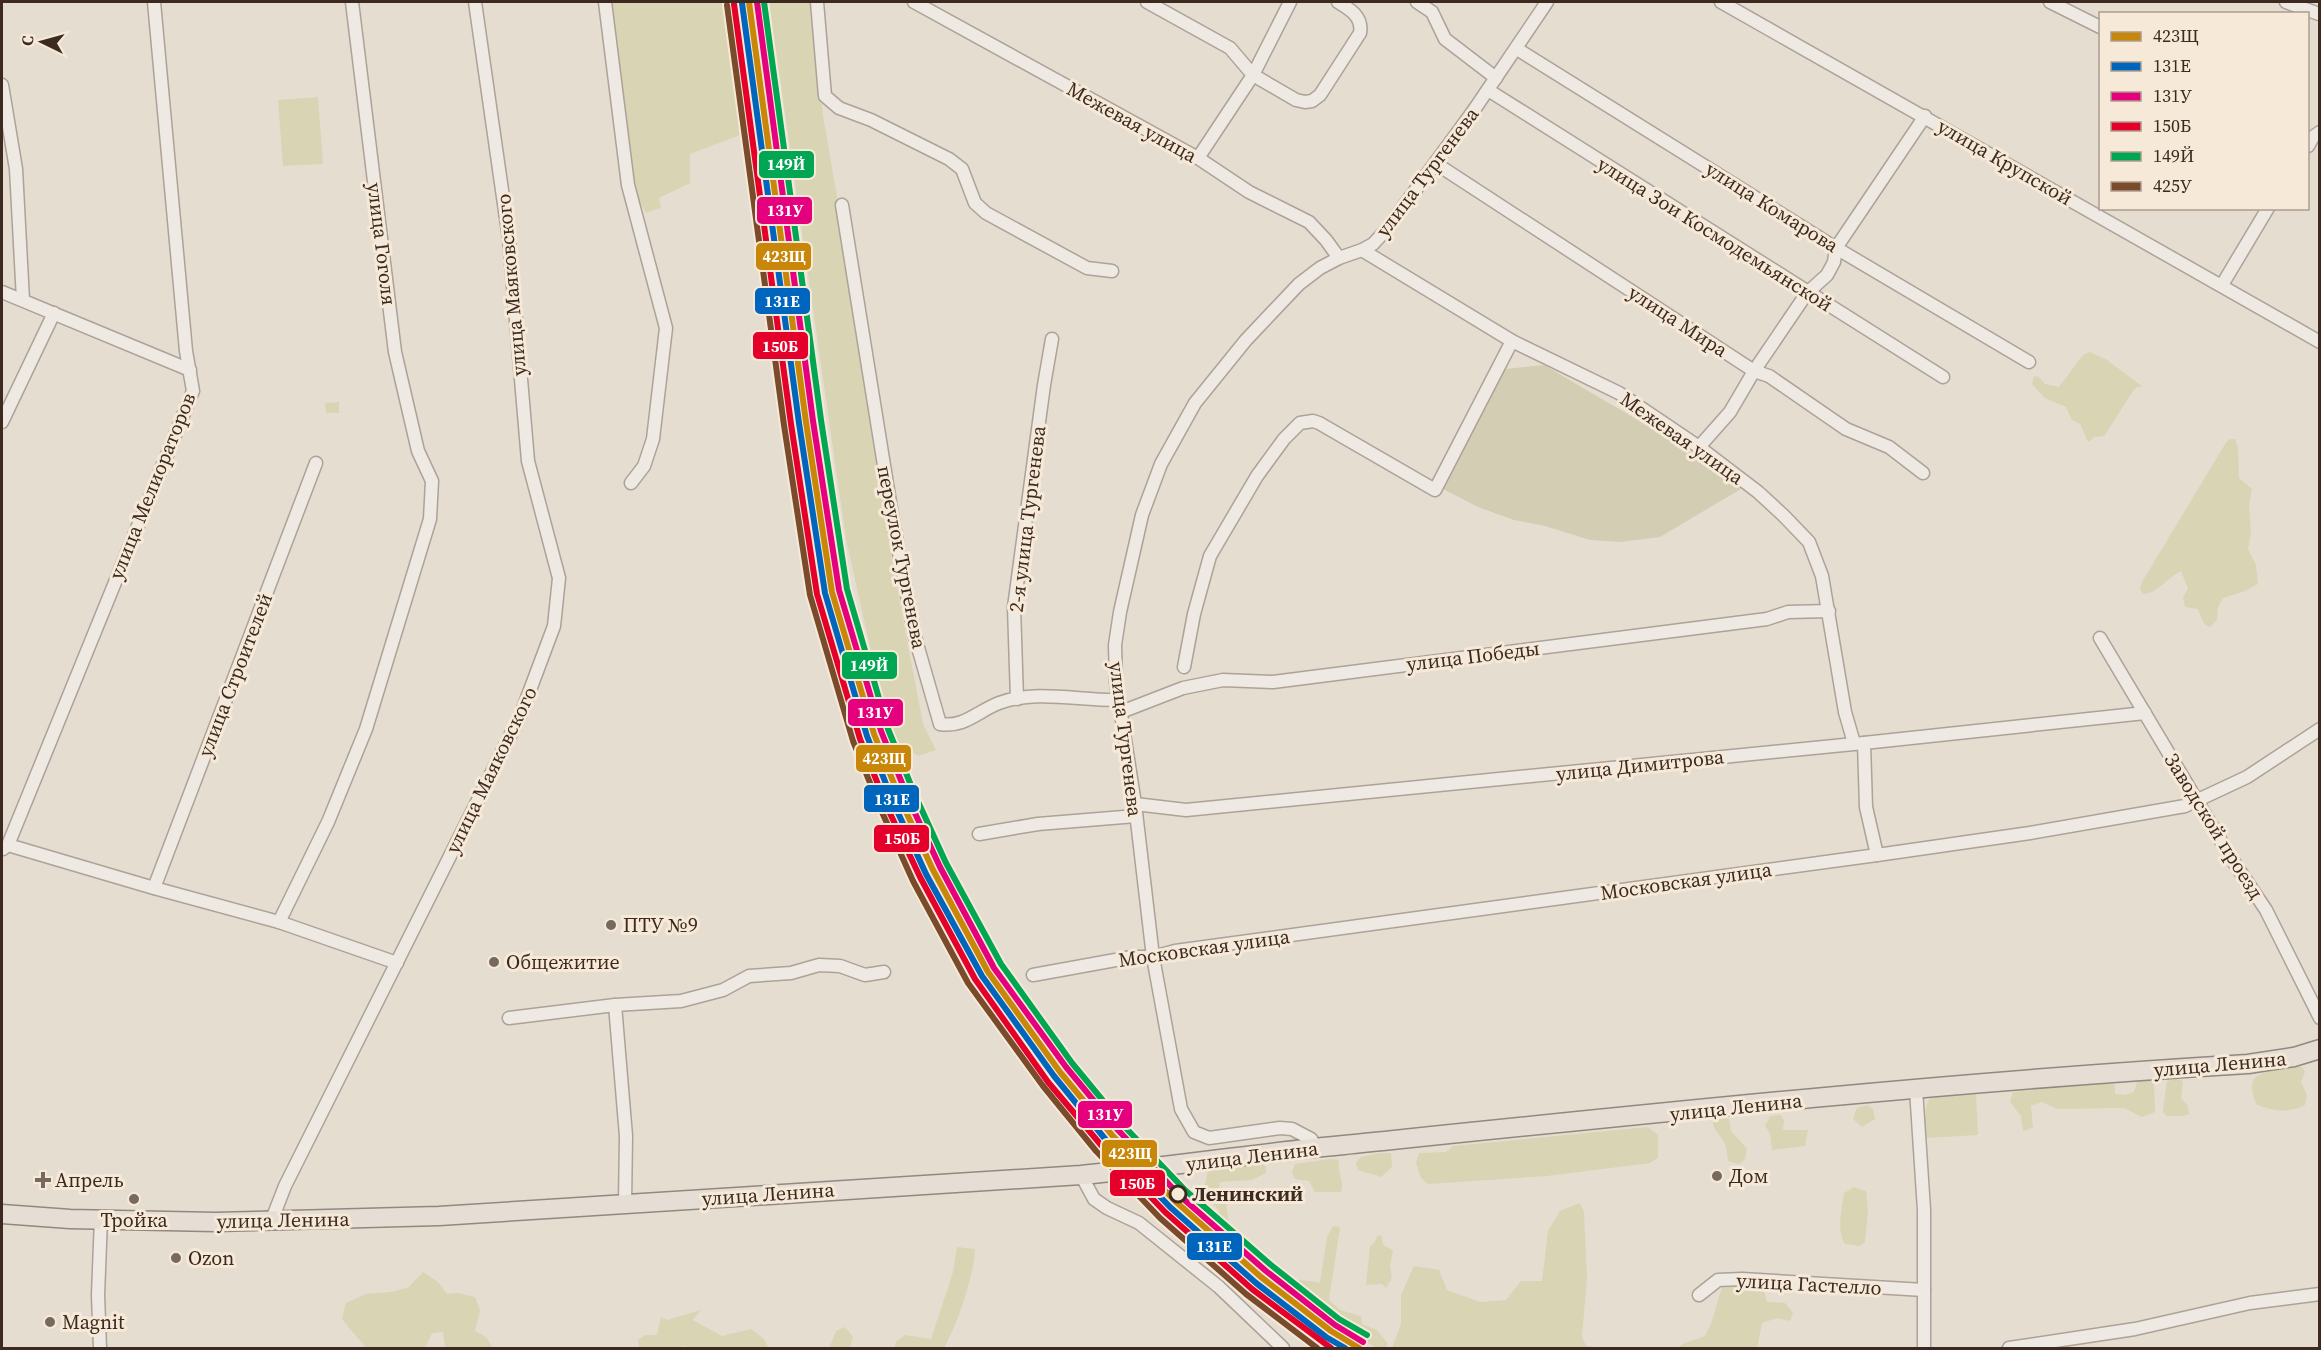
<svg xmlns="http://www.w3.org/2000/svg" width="2321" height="1350" viewBox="0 0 2321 1350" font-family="'Source Serif 4',serif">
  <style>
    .green { fill: #d9d4b3 }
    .cemetery { fill: #d3ceb3 }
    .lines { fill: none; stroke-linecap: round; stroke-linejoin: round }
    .street-casing { stroke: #aca299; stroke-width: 15 }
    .primary-casing { stroke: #918880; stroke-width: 21 }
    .street { stroke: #eee9e2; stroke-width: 12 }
    .primary { stroke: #e6ded4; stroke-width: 18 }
    .rail-1-casing { stroke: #f6e9d8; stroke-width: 10 }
    .rail-2-casing { stroke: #f6e9d8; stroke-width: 10 }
    .rail-3-casing { stroke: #f6e9d8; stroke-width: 10 }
    .rail-4-casing { stroke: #f6e9d8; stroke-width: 10 }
    .rail-5-casing { stroke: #f6e9d8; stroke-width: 10 }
    .rail-6-casing { stroke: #f6e9d8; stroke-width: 10 }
    .rail-1 { stroke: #c88708; stroke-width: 6 }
    .rail-2 { stroke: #0065bd; stroke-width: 6 }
    .rail-3 { stroke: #e5007d; stroke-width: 6 }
    .rail-4 { stroke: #e4002b; stroke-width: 6 }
    .rail-5 { stroke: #00a651; stroke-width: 6 }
    .rail-6 { stroke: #7a4b2a; stroke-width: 6 }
    .poi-dot { fill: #78695e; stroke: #f6e9d8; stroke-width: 2 }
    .stop-dot { fill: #f6e9d8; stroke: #3c2a20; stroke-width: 3 }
    .labels { text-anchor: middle; stroke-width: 6; stroke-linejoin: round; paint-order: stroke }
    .street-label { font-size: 20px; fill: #3c2a20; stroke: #f6e9d8 }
    .poi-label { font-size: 20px; fill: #3c2a20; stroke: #f6e9d8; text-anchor: start }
    .stop-label { font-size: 20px; font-weight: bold; fill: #3c2a20; stroke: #f6e9d8; text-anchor: start }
    .line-badge { stroke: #f6e9d8; stroke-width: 2 }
    .badge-label { font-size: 16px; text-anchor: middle; font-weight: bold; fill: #fff }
  </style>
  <rect width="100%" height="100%" fill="#e6ddd1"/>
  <g class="green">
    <polygon points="609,2 727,2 743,134 690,154 690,183 659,198 661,208 646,213 633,188"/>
    <polygon points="769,2 812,2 823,116 858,317 893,566 923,724 936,750 918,756 890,737 846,539"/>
    <polygon points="318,97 323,164 283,166 278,100"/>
    <polygon points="2090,352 2107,360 2143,387 2137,387 2133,391 2104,436 2095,437 2088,442 2080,424 2072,420 2066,407 2045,398 2032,384 2034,376 2039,377 2045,384 2059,387 2083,355"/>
    <polygon points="339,402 339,413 326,413 325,403"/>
    <path d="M2231,439H2235L2238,447L2239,478L2252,489L2249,507L2251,532L2248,549L2256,565L2258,584L2245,591L2223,598L2218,607L2217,620L2210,627L2204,624L2198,609L2185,607L2183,597L2188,589L2181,571C2168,577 2157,594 2143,594L2140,589L2142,582L2227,441Z"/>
    <path d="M2298,1067H2302L2305,1072L2301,1082L2307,1095L2305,1105C2290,1113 2271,1112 2256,1104C2254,1098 2250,1088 2253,1081C2259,1069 2286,1069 2298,1067Z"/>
    <polygon points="2176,1079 2183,1081 2181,1098 2188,1106 2189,1114 2183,1116 2166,1116 2163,1111 2167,1081"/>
    <polygon points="2148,1080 2154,1081 2155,1112 2142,1117 2124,1108 2057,1109 2042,1102 2031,1106 2033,1128 2023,1131 2021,1116 2010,1102 2013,1092 2107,1083 2115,1085 2115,1094 2125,1095 2134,1092 2137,1082"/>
    <path d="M1976,1094L1978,1135L1926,1138C1923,1086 1929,1095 1976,1094Z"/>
    <polygon points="1867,1105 1873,1109 1875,1119 1862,1127 1853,1119 1857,1108"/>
    <path d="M1722,1114L1729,1119L1731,1131L1747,1149L1745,1159L1739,1164L1728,1161C1727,1155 1727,1147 1724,1142C1718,1131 1710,1129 1714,1115Z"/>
    <polygon points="1780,1115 1784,1120 1783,1130 1808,1130 1805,1146 1772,1150 1770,1134 1765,1126 1770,1116"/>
    <polygon points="1648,1127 1658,1135 1658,1158 1650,1163 1547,1176 1428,1184 1421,1178 1416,1163 1419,1153 1446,1152 1453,1146"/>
    <polygon points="1380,1153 1391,1153 1392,1167 1381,1177 1358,1170 1356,1163 1361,1157"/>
    <path d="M1330,1159L1339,1160C1337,1172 1343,1177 1342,1190L1340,1192H1315L1309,1181L1295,1179L1292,1172L1295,1164Z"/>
    <polygon points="1263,1165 1266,1166 1266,1173 1252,1180 1220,1182 1218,1192 1225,1196 1229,1223 1253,1246 1253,1251 1249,1254 1222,1228 1219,1210 1203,1194 1208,1170"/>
    <path d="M1854,1187L1866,1191L1868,1212L1865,1242L1860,1246L1845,1244C1836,1229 1842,1209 1844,1193Z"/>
    <polygon points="1580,1203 1584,1212 1587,1278 1582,1336 1586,1346 1613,1348 1392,1348 1401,1324 1401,1295 1414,1266 1439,1270 1447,1290 1480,1302 1506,1300 1521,1281 1542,1281 1548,1231 1560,1211"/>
    <path d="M1333,1226L1340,1227L1329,1300L1340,1310L1361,1316L1362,1324L1377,1330L1388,1344L1386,1348H1376L1284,1286C1295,1277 1307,1281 1320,1283L1327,1237Z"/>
    <polygon points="1378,1235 1382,1236 1383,1245 1393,1250 1390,1266 1392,1278 1386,1288 1382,1284 1366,1285 1370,1246 1374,1243"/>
    <path d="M957,1247L975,1249C974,1276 957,1325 944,1348H894L896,1342L905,1335L931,1339L953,1272Z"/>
    <polygon points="423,1272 438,1282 447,1294 458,1293 475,1297 480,1310 475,1331 486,1337 493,1348 445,1348 443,1332 432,1333 425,1348 366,1348 342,1319 346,1303 366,1294 392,1292 409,1287"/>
    <path d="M1749,1284L1763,1287L1767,1302L1785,1303L1793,1313L1790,1321L1777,1318L1762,1323L1757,1348H1677L1685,1343L1705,1336C1715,1318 1715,1307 1722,1288Z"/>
    <polygon points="701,1310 693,1320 722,1336 751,1329 764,1339 769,1348 690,1348 683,1346 678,1348 639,1348 638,1340 645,1335 657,1335 661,1317 667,1320"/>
    <polygon points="845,1327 853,1337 850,1348 829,1348 836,1331"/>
  </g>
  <polygon class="cemetery" points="1544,365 1682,446 1741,489 1660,537 1620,542 1590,540 1545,526 1514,520 1478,507 1443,489 1505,369"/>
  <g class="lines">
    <defs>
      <g id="street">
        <polyline points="605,2 628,185 666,328 653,439 644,466 631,483"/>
        <polyline points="817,2 825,96 839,108 871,120 949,159 962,169 975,203 986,213 1087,268 1112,271"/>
        <polyline points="914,2 1198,158 1249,192 1309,222 1326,240 1339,258"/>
        <path d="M1147,2L1230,48L1253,75L1296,100L1305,102L1312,101L1320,95L1360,33C1363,17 1350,9 1338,2"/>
        <polyline points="1417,2 1432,12 1445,39 1496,78"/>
        <polyline points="1721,2 2320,342"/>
        <polyline points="2050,2 2100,27"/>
        <polyline points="2286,2 2319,14"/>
        <polyline points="1517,49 1836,248 2029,362"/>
        <polyline points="2,85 16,169 23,300"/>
        <polyline points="1488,90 1943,377"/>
        <polyline points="2308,146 2313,137 2320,132"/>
        <polyline points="1198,158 1253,75 1290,2"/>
        <polyline points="1435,163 1754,371 1769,376 1846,429 1889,447 1923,473"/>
        <path d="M842,205L893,521L915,637L940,724C964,728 978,711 999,703C1036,689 1080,701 1119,700"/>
        <polyline points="1362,250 1512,341 1619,393 1699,447 1758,492 1783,515 1809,542 1822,576 1845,712 1854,743"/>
        <polyline points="2222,285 2268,208"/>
        <polyline points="2,292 190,370"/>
        <polyline points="2,422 54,313"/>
        <polyline points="1699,447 1730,412 1754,371 1807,293 1827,275 1834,262 1836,248 1925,116"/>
        <polyline points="2100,638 2231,858 2266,910 2320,1018"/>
        <polyline points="1184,667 1194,614 1210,556 1257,476 1284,439 1300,423 1313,421 1319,423 1435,490 1512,341"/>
        <polyline points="1017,699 1014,607 1044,385 1052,339"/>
        <polyline points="1121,712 1183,688 1223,680 1273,682 1767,619 1788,612 1829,611"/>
        <polyline points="1864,743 1866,807 1877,855"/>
        <polyline points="1135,804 1186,810 1864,743 2145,713"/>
        <polyline points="979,834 1038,824 1136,816"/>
        <polyline points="8,845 193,391 186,351 154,2"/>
        <polyline points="3,849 8,845 154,888 279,922 397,963"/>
        <polyline points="154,888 316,463"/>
        <polyline points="279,922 328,822 366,729 430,519 432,481 418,451 395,352 352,2"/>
        <polyline points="1033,975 1132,957 1153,957 1175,951 1877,855 2030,833 2185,806 2247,777 2320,729"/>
        <polyline points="615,1005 626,1136 625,1203"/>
        <polyline points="509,1018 615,1005 681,1001 723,990 749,976 791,973 819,965 840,966 865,975 884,972"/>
        <polyline points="1916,1089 1924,1210 1924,1348"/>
        <polyline points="1316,1148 1311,1139 1292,1129 1280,1128 1209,1138 1194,1132 1181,1109 1153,957 1135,804 1116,682 1115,645 1120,612 1142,515 1161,464 1195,403 1246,340 1299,284 1320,268 1339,258 1362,250 1373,244 1387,229 1474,110 1547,2"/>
        <polyline points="1081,1175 1094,1199 1107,1208 1139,1223 1219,1287 1283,1348"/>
        <polyline points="271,1222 285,1186 521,714 554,626 559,578 528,461 509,239 475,2"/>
        <polyline points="1699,1295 1718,1280 1742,1279 1924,1290"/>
        <polyline points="100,1348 98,1295 101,1218"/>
        <polyline points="2009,1348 2135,1329 2250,1303 2320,1294"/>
      </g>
      <path id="primary" d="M2,1214L70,1219L215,1222L439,1216L1081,1175C1169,1167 1256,1153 1344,1145C1645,1114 1946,1082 2248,1064L2294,1057L2320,1049"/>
    </defs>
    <use href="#street" class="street-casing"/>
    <use href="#primary" class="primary-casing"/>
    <use href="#street" class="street"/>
    <use href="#primary" class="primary"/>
    <defs>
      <polyline id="rail-1" points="749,2 806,422 832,592 874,734 901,801 933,870 988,972 1060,1072 1112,1135 1175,1201 1261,1277 1331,1331 1359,1348"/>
      <polyline id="rail-2" points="742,3 799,423 825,593 867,736 894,804 926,874 982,976 1054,1076 1106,1140 1170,1207 1256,1283 1326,1337 1345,1348"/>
      <polyline id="rail-3" points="757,2 813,421 839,590 881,731 908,798 940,867 994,968 1066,1067 1118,1130 1180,1196 1266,1271 1335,1325 1363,1342"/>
      <polyline id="rail-4" points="734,4 791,424 817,594 860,739 887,807 920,877 975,979 1048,1082 1101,1145 1165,1212 1252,1289 1331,1348"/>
      <polyline id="rail-5" points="764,2 821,420 847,589 888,729 915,795 946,863 1001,964 1072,1063 1123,1125 1185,1190 1271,1265 1339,1319 1367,1335"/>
      <polyline id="rail-6" points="727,5 784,425 810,595 853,741 881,810 913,881 968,983 1043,1086 1096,1151 1160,1218 1246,1294 1317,1348"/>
    </defs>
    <use href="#rail-1" class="rail-1-casing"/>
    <use href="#rail-2" class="rail-2-casing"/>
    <use href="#rail-3" class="rail-3-casing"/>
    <use href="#rail-4" class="rail-4-casing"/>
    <use href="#rail-5" class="rail-5-casing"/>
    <use href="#rail-6" class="rail-6-casing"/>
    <use href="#rail-1" class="rail-1"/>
    <use href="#rail-2" class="rail-2"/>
    <use href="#rail-3" class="rail-3"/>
    <use href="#rail-4" class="rail-4"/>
    <use href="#rail-5" class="rail-5"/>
    <use href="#rail-6" class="rail-6"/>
  </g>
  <g class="poi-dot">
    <circle cx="611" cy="925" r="6"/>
    <circle cx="494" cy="962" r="6"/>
    <circle cx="1717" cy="1176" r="6"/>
    <path d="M40 1171h6v6h6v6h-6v6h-6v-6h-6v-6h6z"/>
    <circle cx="134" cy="1199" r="6"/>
    <circle cx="176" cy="1258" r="6"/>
    <circle cx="50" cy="1322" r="6"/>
  </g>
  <circle class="stop-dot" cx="1178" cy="1194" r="8"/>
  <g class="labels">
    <g class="street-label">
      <text transform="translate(1132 122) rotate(29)" y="7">Межевая улица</text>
      <text transform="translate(2005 162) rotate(30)" y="7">улица Крупской</text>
      <text transform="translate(1427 172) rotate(-53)" y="7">улица Тургенева</text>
      <text transform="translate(1772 207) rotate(32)" y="7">улица Комарова</text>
      <text transform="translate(1715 234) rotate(32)" y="7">улица Зои Космодемьянской</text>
      <text transform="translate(382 244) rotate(83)" y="7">улица Гоголя</text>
      <text transform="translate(511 285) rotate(-95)" y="7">улица Маяковского</text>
      <text transform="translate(1678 321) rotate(33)" y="7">улица Мира</text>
      <text transform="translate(1682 438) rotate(35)" y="7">Межевая улица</text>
      <text transform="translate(152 486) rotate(-68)" y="7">улица Мелиораторов</text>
      <text transform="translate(1027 519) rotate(-83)" y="7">2-я улица Тургенева</text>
      <text transform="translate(902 557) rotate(79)" y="7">переулок Тургенева</text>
      <text transform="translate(1473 656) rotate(-7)" y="7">улица Победы</text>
      <text transform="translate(235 675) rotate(-69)" y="7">улица Строителей</text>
      <text transform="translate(1126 739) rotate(83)" y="7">улица Тургенева</text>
      <text transform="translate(1640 765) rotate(-6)" y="7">улица Димитрова</text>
      <text transform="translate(491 770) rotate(-64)" y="7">улица Маяковского</text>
      <text transform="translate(2214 826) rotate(58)" y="7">Заводской проезд</text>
      <text transform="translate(1686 881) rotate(-8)" y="7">Московская улица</text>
      <text transform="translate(1204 948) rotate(-8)" y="7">Московская улица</text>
      <text transform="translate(2220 1064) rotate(-5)" y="7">улица Ленина</text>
      <text transform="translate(1736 1107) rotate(-6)" y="7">улица Ленина</text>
      <text transform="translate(1252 1156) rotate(-7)" y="7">улица Ленина</text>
      <text transform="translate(768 1194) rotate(-4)" y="7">улица Ленина</text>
      <text transform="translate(283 1220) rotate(-1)" y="7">улица Ленина</text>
      <text transform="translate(1809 1284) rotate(3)" y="7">улица Гастелло</text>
    </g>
    <g class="poi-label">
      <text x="623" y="932">ПТУ №9</text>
      <text x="506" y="969">Общежитие</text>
      <text x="1729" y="1183">Дом</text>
      <text x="55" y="1187">Апрель</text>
      <text x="134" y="1227" text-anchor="middle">Тройка</text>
      <text x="188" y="1265">Ozon</text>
      <text x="62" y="1329">Magnit</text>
    </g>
    <g class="stop-label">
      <text x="1192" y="1201">Ленинский</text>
    </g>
  </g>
  <g class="line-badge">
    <rect x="758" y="150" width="57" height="29" rx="6" fill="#00a651"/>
    <rect x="756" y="196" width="57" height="29" rx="6" fill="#e5007d"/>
    <rect x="755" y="242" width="57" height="29" rx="6" fill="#c88708"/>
    <rect x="754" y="287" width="57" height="28" rx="6" fill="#0065bd"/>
    <rect x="752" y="331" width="57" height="29" rx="6" fill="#e4002b"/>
    <rect x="841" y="651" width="57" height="29" rx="6" fill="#00a651"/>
    <rect x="847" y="698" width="57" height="29" rx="6" fill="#e5007d"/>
    <rect x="855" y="744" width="57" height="29" rx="6" fill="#c88708"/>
    <rect x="863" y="784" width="57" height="29" rx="6" fill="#0065bd"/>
    <rect x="873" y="824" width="57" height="29" rx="6" fill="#e4002b"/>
    <rect x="1077" y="1100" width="56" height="29" rx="6" fill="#e5007d"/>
    <rect x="1101" y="1139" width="57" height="29" rx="6" fill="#c88708"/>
    <rect x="1109" y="1169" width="57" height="28" rx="6" fill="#e4002b"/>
    <rect x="1186" y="1232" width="57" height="29" rx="6" fill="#0065bd"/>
  </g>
  <g class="badge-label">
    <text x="786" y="170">149Й</text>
    <text x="785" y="216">131У</text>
    <text x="784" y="262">423Щ</text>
    <text x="782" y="307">131Е</text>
    <text x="780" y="352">150Б</text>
    <text x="869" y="671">149Й</text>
    <text x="875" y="718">131У</text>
    <text x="884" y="764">423Щ</text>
    <text x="892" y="805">131Е</text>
    <text x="902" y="844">150Б</text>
    <text x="1105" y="1120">131У</text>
    <text x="1130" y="1159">423Щ</text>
    <text x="1137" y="1189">150Б</text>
    <text x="1214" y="1252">131Е</text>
  </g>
  <rect width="2321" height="1350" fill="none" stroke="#3c2a20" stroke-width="6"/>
  <rect x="2099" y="12" width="210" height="198" fill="#f6e9d8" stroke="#ac9d8e" stroke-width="1.5"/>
  <rect x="2111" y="32" width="30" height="9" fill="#c88708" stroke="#ac9d8e" stroke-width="1.5"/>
  <text x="2153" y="42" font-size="18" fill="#3c2a20">423Щ</text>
  <rect x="2111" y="62" width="30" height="9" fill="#0065bd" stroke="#ac9d8e" stroke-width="1.5"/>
  <text x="2153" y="72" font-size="18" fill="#3c2a20">131Е</text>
  <rect x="2111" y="92" width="30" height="9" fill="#e5007d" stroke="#ac9d8e" stroke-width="1.5"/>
  <text x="2153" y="102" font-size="18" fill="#3c2a20">131У</text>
  <rect x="2111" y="122" width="30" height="9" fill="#e4002b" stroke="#ac9d8e" stroke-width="1.5"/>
  <text x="2153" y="132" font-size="18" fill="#3c2a20">150Б</text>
  <rect x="2111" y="152" width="30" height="9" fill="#00a651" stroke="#ac9d8e" stroke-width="1.5"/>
  <text x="2153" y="162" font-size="18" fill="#3c2a20">149Й</text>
  <rect x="2111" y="182" width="30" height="9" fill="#7a4b2a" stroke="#ac9d8e" stroke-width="1.5"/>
  <text x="2153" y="192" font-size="18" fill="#3c2a20">425У</text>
  <g transform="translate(42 42) rotate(275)" stroke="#f6e9d8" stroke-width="4.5" paint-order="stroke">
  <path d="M0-4.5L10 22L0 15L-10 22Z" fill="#3c2a20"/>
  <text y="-9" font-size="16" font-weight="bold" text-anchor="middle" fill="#3c2a20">С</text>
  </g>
</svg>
